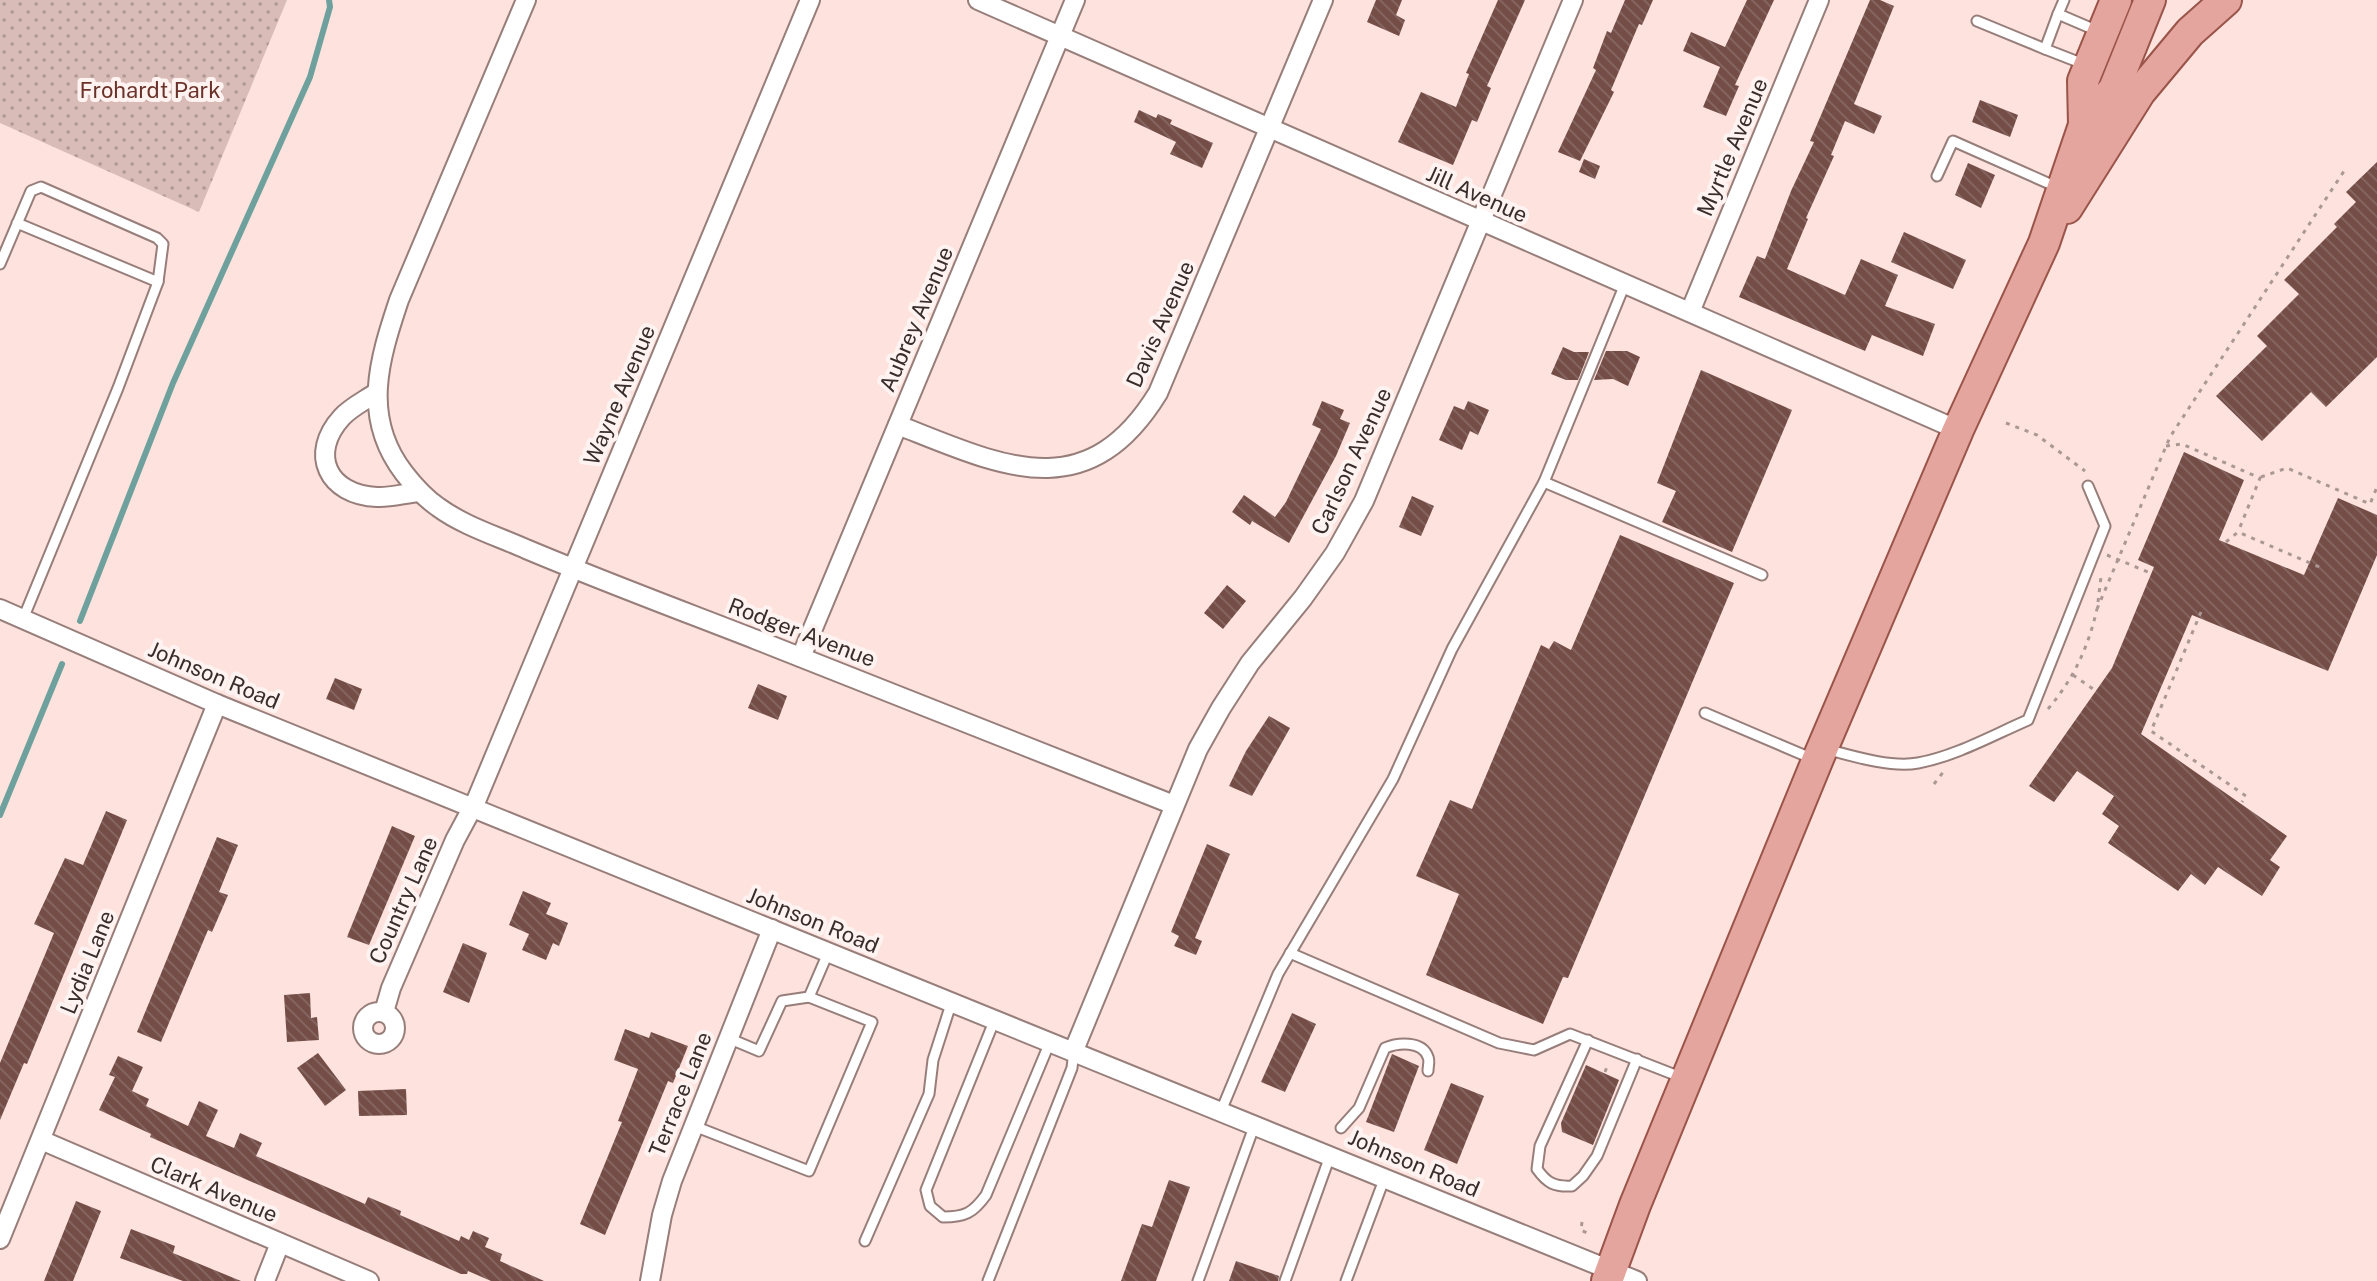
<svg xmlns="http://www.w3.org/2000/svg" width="2377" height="1281" viewBox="0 0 2377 1281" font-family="'Public Sans',sans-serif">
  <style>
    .grass { fill: url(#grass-dots) }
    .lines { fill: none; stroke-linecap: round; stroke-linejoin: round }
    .stream { stroke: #6ea19d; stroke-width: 6 }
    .building { fill: url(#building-back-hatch) }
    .lane-casing { stroke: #977e7a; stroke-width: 13 }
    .street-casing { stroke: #977e7a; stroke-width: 22 }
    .primary-casing { stroke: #9a544a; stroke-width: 34 }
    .path { stroke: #ab9794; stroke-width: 3; stroke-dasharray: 4 6; stroke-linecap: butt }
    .lane { stroke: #fff; stroke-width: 9 }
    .street { stroke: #fff; stroke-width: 18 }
    .primary { stroke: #e3a59d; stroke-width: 30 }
    .labels { text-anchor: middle; stroke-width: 8; stroke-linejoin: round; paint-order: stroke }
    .park-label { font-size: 22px; fill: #6b3229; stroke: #fff3f1 }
    .street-label { font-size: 22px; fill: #372d2b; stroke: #fff3f1 }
  </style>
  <defs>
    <pattern id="grass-dots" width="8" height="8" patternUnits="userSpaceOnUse" patternTransform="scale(2)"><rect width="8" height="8" fill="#d9bcb7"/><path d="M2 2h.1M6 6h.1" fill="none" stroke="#b19995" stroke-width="1.8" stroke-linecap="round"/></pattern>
    <pattern id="building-back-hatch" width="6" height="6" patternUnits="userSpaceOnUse" patternTransform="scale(2)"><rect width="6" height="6" fill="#744d47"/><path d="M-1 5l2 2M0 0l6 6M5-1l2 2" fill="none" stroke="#84645f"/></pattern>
  </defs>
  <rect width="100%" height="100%" fill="#fde2dd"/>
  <polygon class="grass" points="0,0 287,0 199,212 0,123"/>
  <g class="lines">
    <g class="stream">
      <polyline points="80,621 173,383 310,77 330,7 329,0"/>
      <polyline points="0,815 62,664"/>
    </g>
  </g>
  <g class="building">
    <polygon points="1376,0 1402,0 1396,15 1405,20 1399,36 1367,22"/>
    <polygon points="1498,0 1525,0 1487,86 1491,88 1477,122 1472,120 1453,165 1398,142 1421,92 1456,107 1469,74 1466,73"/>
    <polygon points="1625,0 1653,0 1642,25 1639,24 1636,31 1611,90 1614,92 1580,161 1558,152 1596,70 1593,68 1607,31 1611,33"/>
    <polygon points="1747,0 1774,0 1735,85 1739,86 1726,116 1703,107 1720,67 1683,51 1691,32 1725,47"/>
    <polygon points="1870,0 1880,0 1894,6 1854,104 1882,116 1874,134 1845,121 1831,155 1834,156 1806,218 1808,219 1787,269 1845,295 1861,259 1898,275 1885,306 1935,324 1923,356 1872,335 1865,351 1739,297 1757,256 1765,259 1791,191 1814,142 1810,141"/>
    <polygon points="1980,100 2018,115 2010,137 1972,122"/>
    <polygon points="1139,110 1156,118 1158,114 1172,120 1170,124 1213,143 1202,168 1170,154 1176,142 1134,122"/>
    <polygon points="1584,159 1600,166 1595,179 1579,172"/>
    <polygon points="2377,162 2377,357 2326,407 2311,392 2262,441 2216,396 2267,346 2257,336 2299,294 2284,280 2337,227 2334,224 2356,202 2346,192"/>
    <polygon points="1968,163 1995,175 1981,208 1955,195"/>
    <polygon points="1904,232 1966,260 1953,289 1891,262"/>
    <polygon points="1563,347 1574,352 1589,352 1578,380 1566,380 1551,374"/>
    <polygon points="1606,351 1627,351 1640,357 1628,386 1613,379 1594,380"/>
    <polygon points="1701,370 1792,410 1732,552 1662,522 1676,491 1657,483"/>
    <polygon points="1322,401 1344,410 1340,419 1350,423 1336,456 1289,543 1252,521 1250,525 1232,512 1244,495 1275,517 1286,502 1321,429 1312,425"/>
    <polygon points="1468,401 1489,410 1478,435 1470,431 1462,450 1439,440 1454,406 1464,410"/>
    <polygon points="2184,452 2244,480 2219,540 2304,575 2338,498 2377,515 2377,555 2328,671 2192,615 2141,734 2287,836 2270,860 2280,867 2262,896 2218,867 2205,885 2191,874 2178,891 2108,843 2119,826 2102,814 2114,796 2077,771 2054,802 2029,786 2112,668 2154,567 2138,560"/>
    <polygon points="1412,496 1434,506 1421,536 1399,527"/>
    <polygon points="1620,535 1734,583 1568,978 1563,977 1543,1024 1426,975 1459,894 1416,876 1450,800 1472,809 1541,645 1549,649 1554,641 1571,650"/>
    <polygon points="1227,585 1246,601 1223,629 1204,613"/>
    <polygon points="335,678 362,689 354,710 326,699"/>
    <polygon points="758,684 787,696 778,720 748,708"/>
    <polygon points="1269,716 1290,728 1252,796 1229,786 1246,751"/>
    <polygon points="106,811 127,820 27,1064 24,1063 0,1120 0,1063 54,933 34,924 65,858 83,865"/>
    <polygon points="392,826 415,836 369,945 347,937"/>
    <polygon points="217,837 238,845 219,892 228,895 212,932 208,930 161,1042 137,1032"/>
    <polygon points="1207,844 1230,854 1195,938 1202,941 1196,955 1174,946 1179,936 1171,932"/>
    <polygon points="523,891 551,903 546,914 568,923 559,946 553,943 546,960 522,950 529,934 509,925"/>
    <polygon points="463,943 487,953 469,1003 443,992"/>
    <polygon points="310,993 311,1018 317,1017 319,1040 287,1042 284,995"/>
    <polygon points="1292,1013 1316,1024 1285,1092 1261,1082"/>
    <polygon points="625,1029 649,1038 651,1032 688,1046 673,1083 668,1081 605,1235 580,1224 622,1122 618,1121 638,1069 614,1060"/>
    <polygon points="318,1053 346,1090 325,1106 297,1068"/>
    <polygon points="1392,1054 1419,1066 1394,1132 1366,1122"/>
    <polygon points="118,1056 143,1067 132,1091 149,1099 146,1106 188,1126 199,1101 218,1110 206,1136 234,1148 240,1133 262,1143 256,1156 365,1204 368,1197 401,1211 400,1215 459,1241 461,1236 469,1240 473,1231 489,1238 485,1247 502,1254 500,1261 544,1281 491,1281 468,1271 467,1274 461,1274 150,1137 151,1134 99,1110 115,1077 109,1075"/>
    <polygon points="1586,1065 1619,1080 1593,1145 1562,1132 1561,1123"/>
    <polygon points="1451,1083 1484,1096 1457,1164 1424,1150"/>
    <polygon points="406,1089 407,1115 359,1116 358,1091"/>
    <polygon points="1169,1180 1190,1187 1156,1281 1121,1281 1142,1224 1152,1227"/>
    <polygon points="76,1201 101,1211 73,1281 44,1281"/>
    <polygon points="131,1229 175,1246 173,1253 241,1281 183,1281 120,1258"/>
    <polygon points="1236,1261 1279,1276 1278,1281 1229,1281"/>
  </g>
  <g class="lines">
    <defs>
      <g id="lane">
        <polyline points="2064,0 2058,14 2100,32"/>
        <polyline points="2058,14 2045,49 2086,65"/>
        <polyline points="1977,21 2045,49"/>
        <polyline points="1937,176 1953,141 2059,188"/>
        <polyline points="0,264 31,191 41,187 157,238 163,244 158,282 17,223"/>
        <polyline points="1544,482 1625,284"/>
        <polyline points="23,619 118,388 158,282"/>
        <polyline points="1705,713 1813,759"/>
        <path d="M1826,749C1852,756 1891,768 1918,763C1956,756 1993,735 2028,720L2105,526L2088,486"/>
        <polyline points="1290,953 1499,1043 1534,1050 1570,1034 1683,1078"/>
        <path d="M995,1019L926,1190L930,1206L943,1217C965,1217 973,1213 986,1195L1050,1042"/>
        <polyline points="728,1038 759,1051 782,1001 809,997"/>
        <path d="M1588,1040L1540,1146L1537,1169C1547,1183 1554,1187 1572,1186L1583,1176L1597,1156L1637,1059"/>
        <polyline points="1221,1111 1278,974 1393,779 1452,649 1544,482 1762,575"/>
        <polyline points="694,1126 809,1171 872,1022 809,997 828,953"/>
        <path d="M1341,1128L1359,1108L1385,1048C1397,1043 1422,1040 1428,1057C1430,1061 1428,1066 1428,1071"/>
        <polyline points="865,1241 929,1094 933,1060 952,1001"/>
        <polyline points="988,1281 1072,1068 1074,1050"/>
        <polyline points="1198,1281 1255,1124"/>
        <polyline points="1285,1281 1330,1156"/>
        <polyline points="1346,1281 1385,1177"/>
      </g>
      <g id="street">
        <path d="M526,0L399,300C379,360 361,417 404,473C414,486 425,498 438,507C464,526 497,536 526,549C602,581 680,610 757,640C896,694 1035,749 1174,805"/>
        <polyline points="978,0 1958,430"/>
        <polyline points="1690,312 1819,0"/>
        <path d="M377,392C366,400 351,407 342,417C308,454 328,495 377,497C390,498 406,493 420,492"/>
        <path d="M898,425C1000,465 1086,510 1158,393L1323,0"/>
        <polyline points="0,609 217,704 1637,1281"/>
        <polyline points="801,657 1075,0"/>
        <circle cx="379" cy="1028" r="16"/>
        <polyline points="384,1012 391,988 455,840 476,801 810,0"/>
        <polyline points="1074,1050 1198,749 1221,708 1250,663 1303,598 1335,553 1364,501 1573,0"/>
        <polyline points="41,1140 369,1281"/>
        <polyline points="0,1239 217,704"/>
        <polyline points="265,1281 280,1243"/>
        <polyline points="650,1281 662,1215 672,1181 772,929"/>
      </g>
      <g id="primary">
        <polyline points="2084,125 2114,89 2150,0"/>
        <polyline points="2067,208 2140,92 2190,32 2226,0"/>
        <polyline points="1607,1281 1635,1205 1817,761 1958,430 2044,243 2084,125 2083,81 2116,0"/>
      </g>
    </defs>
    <use href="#lane" class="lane-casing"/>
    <use href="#street" class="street-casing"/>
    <use href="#primary" class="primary-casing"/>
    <g class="path">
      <polyline points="2006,423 2037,435 2085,471"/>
      <polyline points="2166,446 2182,444 2260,478 2238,532"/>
      <polyline points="2261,477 2287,468 2370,504 2377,487"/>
      <polyline points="2226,542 2238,532 2324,569"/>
      <polyline points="2107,555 2148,572"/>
      <polyline points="2098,602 2101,577"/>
      <polyline points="2097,609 2170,437 2346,168"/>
      <polyline points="2201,612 2151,731 2246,796 2242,802"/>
      <polyline points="2073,675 2093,689"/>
      <path d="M2048,709C2074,678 2088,648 2097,609"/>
      <polyline points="1934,784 1944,771"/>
      <polyline points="1605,1072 1608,1064"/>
      <polyline points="1582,1222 1581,1230 1589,1234"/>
    </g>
    <use href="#lane" class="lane"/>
    <use href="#street" class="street"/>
    <use href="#primary" class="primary"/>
  </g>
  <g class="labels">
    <g class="park-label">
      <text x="150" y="98">Frohardt Park</text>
    </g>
    <g class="street-label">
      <text transform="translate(1732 147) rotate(-67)" y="8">Myrtle Avenue</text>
      <text transform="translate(1477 194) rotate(24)" y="8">Jill Avenue</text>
      <text transform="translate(916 319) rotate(-67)" y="8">Aubrey Avenue</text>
      <text transform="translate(1160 324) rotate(-66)" y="8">Davis Avenue</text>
      <text transform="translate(619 395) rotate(-67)" y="8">Wayne Avenue</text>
      <text transform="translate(1351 461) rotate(-65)" y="8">Carlson Avenue</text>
      <text transform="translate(802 632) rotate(21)" y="8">Rodger Avenue</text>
      <text transform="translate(214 675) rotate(23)" y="8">Johnson Road</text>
      <text transform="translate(403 900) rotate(-66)" y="8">Country Lane</text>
      <text transform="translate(813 920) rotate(22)" y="8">Johnson Road</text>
      <text transform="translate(87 962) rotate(-68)" y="8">Lydia Lane</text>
      <text transform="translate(680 1094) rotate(-68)" y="8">Terrace Lane</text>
      <text transform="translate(1414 1163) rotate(23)" y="8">Johnson Road</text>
      <text transform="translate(214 1189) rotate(23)" y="8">Clark Avenue</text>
    </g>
  </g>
</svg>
